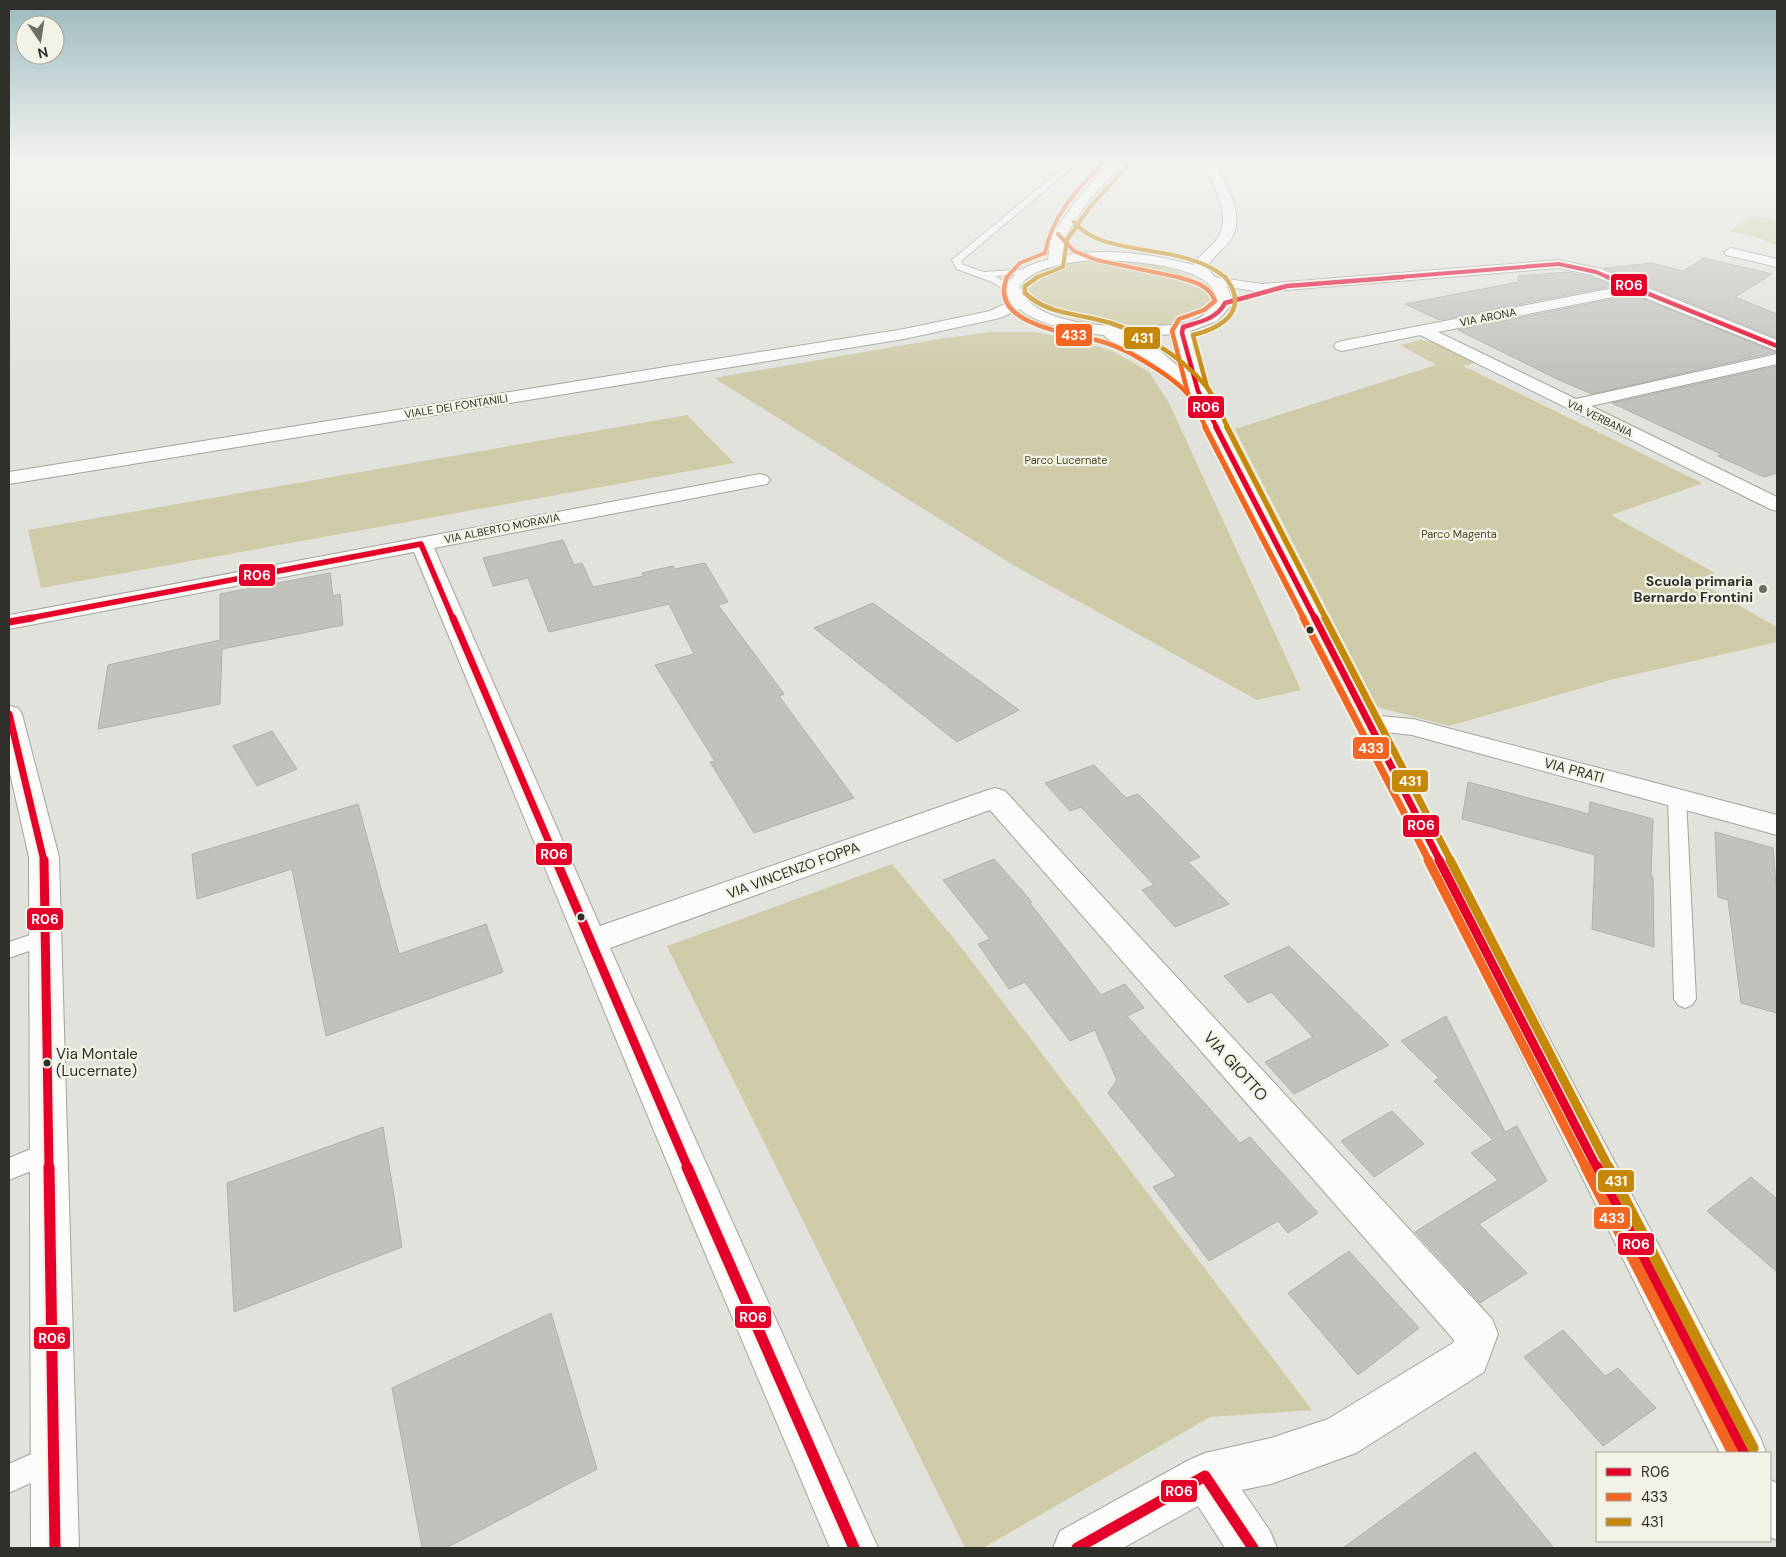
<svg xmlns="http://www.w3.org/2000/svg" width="1786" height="1557" viewBox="0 0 1786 1557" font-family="'DM Sans',sans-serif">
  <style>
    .green { fill: #cecca8 }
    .building { fill: #c2c2bd; stroke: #b0b0ac }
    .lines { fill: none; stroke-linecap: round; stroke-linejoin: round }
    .lane-casing { stroke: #a3a39f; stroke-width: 2 }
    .street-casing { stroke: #a3a39f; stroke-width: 2 }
    .secondary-casing { stroke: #a3a39f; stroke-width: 2 }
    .lane { fill: #fbfbfa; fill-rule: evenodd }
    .street { fill: #fbfbfa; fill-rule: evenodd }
    .secondary { fill: #fbfbfa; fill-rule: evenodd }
    .bus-1-far5-casing { stroke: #f3f2e6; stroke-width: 5.5 }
    .bus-1-far4-casing { stroke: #f3f2e6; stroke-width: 7 }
    .bus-1-far3-casing { stroke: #f3f2e6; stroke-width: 9 }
    .bus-1-far2-casing { stroke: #f3f2e6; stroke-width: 11 }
    .bus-1-far1-casing { stroke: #f3f2e6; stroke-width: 13 }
    .bus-1-casing { stroke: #f3f2e6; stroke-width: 15 }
    .bus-2-far5-casing { stroke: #f3f2e6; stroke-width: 5.5 }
    .bus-2-far4-casing { stroke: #f3f2e6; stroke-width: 7 }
    .bus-2-far3-casing { stroke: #f3f2e6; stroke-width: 9 }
    .bus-2-far2-casing { stroke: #f3f2e6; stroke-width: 11 }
    .bus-2-far1-casing { stroke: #f3f2e6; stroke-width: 13 }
    .bus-2-casing { stroke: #f3f2e6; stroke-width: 15 }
    .bus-3-far5-casing { stroke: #f3f2e6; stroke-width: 5.5 }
    .bus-3-far4-casing { stroke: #f3f2e6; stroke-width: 7 }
    .bus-3-far3-casing { stroke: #f3f2e6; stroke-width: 9 }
    .bus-3-far2-casing { stroke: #f3f2e6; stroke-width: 11 }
    .bus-3-far1-casing { stroke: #f3f2e6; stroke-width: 13 }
    .bus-3-casing { stroke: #f3f2e6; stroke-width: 15 }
    .bus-1-far5 { stroke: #e4002b; stroke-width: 4 }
    .bus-1-far4 { stroke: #e4002b; stroke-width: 4.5 }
    .bus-1-far3 { stroke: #e4002b; stroke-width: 5.5 }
    .bus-1-far2 { stroke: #e4002b; stroke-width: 7 }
    .bus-1-far1 { stroke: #e4002b; stroke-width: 9 }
    .bus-1 { stroke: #e4002b; stroke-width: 11 }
    .bus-2-far5 { stroke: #f26522; stroke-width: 4 }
    .bus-2-far4 { stroke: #f26522; stroke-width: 4.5 }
    .bus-2-far3 { stroke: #f26522; stroke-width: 5.5 }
    .bus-2-far2 { stroke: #f26522; stroke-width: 7 }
    .bus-2-far1 { stroke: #f26522; stroke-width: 9 }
    .bus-2 { stroke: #f26522; stroke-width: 11 }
    .bus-3-far5 { stroke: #c5880b; stroke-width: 4 }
    .bus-3-far4 { stroke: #c5880b; stroke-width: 4.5 }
    .bus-3-far3 { stroke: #c5880b; stroke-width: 5.5 }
    .bus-3-far2 { stroke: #c5880b; stroke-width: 7 }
    .bus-3-far1 { stroke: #c5880b; stroke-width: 9 }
    .bus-3 { stroke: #c5880b; stroke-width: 11 }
    .poi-dot { fill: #6e6e69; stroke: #f3f2e6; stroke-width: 2 }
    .bus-dot { fill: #30302b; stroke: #f3f2e6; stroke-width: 2 }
    .labels { text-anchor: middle; stroke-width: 4.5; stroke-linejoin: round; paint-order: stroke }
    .far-street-label { font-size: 11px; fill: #30302b; stroke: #f3f2e6 }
    .far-park-label { font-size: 11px; fill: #4c4921; stroke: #f3f2e6 }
    .poi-label { font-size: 14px; font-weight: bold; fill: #30302b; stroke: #f3f2e6; text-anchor: end }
    .street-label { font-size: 14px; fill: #30302b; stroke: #f3f2e6 }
    .near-bus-label { font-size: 15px; fill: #30302b; stroke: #f3f2e6; text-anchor: start }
    .near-street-label { font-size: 16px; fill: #30302b; stroke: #f3f2e6 }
    .line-badge { stroke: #f3f2e6; stroke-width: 2 }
    .badge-label { font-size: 14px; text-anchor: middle; font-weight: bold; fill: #fff }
  </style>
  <rect width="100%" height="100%" fill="#e2e2dc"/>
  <g class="green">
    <polygon points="1751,215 1777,220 1777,245 1753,236 1729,231"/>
    <path d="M1119,261C1141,263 1214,270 1211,302C1190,340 1074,327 1042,307C1035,303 1026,296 1028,286C1034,261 1099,261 1119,261Z"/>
    <polygon points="991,332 1034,332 1067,338 1113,351 1149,372 1169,403 1301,690 1257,700 1013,565 714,378 939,339"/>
    <polygon points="1421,340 1437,343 1474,363 1463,366 1700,482 1701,484 1611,515 1715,573 1694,580 1777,627 1777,642 1610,680 1449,726 1377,707 1235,429 1436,365 1400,345"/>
    <polygon points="687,415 734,463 41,588 28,530"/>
    <polygon points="892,864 964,951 1312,1410 1210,1417 983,1548 965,1548 667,946"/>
  </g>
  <g class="building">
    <polygon points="1704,258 1772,274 1735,297 1777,314 1777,338 1604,268 1652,263 1683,271"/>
    <polygon points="1567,272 1591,277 1613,286 1439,320 1405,304 1518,282 1518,276"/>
    <polygon points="1633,295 1776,352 1592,394 1557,379 1458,330"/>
    <polygon points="1777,366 1777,473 1764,477 1718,456 1723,455 1612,403"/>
    <polygon points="563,540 574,565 582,563 593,587 644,576 642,573 673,566 675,569 705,563 728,602 718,605 784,694 779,696 854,798 754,833 710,762 715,761 655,665 694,654 669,604 549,632 528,578 493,586 483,558"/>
    <polygon points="330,573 333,596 340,594 343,625 222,649 220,704 98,729 108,665 220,640 220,594"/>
    <polygon points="873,603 1019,710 957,742 814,628"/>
    <polygon points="272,731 297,769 257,786 233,746"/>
    <polygon points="1094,765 1126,798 1138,794 1200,857 1188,862 1229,904 1175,927 1142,890 1154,885 1081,807 1070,811 1045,783"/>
    <polygon points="1468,782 1589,814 1590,802 1653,819 1651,877 1653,877 1654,947 1592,929 1595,855 1462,819"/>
    <polygon points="358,804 399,954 486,924 503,972 326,1036 292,869 197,899 192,854"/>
    <polygon points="1715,832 1773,848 1777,896 1777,1013 1741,1003 1728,900 1718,897"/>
    <polygon points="994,859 1032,902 1030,903 1101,995 1125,984 1144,1008 1127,1016 1240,1143 1250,1137 1318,1213 1288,1233 1278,1221 1209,1261 1153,1187 1176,1176 1108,1093 1117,1080 1095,1030 1070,1041 1025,982 1009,989 978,944 990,939 943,880"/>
    <polygon points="1289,946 1389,1045 1294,1094 1265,1062 1313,1037 1271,992 1248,1003 1224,976"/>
    <polygon points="1446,1016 1505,1132 1517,1126 1547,1181 1479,1224 1527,1273 1480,1303 1415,1232 1498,1180 1471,1153 1493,1140 1434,1081 1439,1078 1401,1041"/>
    <polygon points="1392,1111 1424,1144 1374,1177 1341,1141"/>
    <polygon points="383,1127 402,1247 234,1312 227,1183"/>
    <polygon points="1751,1177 1777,1199 1777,1272 1707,1211"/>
    <polygon points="1349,1251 1419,1328 1358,1375 1288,1293"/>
    <polygon points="551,1313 597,1469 446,1548 422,1548 392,1388"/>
    <polygon points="1563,1330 1605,1376 1618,1368 1656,1408 1603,1446 1524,1357"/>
    <polygon points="1475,1452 1554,1548 1343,1548"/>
  </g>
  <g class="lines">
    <defs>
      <g id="lane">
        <polygon points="1027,159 1042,159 1074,166 961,261 963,265 984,272 1030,269 1032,271 1027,274 995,276 1018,291 1020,293 1015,296 992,282 957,269 952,260 1064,167"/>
        <polygon points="1677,792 1683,794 1686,798 1696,999 1692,1005 1685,1008 1678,1005 1674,999 1668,798 1671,794"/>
        <polygon points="45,930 52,933 55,938 52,943 9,958 9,942"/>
        <polygon points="48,1142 56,1145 60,1153 56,1161 9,1180 9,1158"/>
        <polygon points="51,1445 61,1449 65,1459 61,1469 9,1493 9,1464"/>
      </g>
      <g id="street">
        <polygon points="1731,248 1777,259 1777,267 1726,255 1724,252"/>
        <polygon points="1559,260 1601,269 1777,340 1777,351 1633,293 1438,332 1576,399 1777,354 1777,364 1591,406 1777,497 1777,511 1770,509 1420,335 1342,351 1336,349 1334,346 1336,343 1342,341 1619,287 1592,275 1559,268 1262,292 1214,285 1209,284 1207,281 1209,278 1214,277 1262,284"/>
        <polygon points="760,474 767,476 770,480 767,484 434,548 600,926 985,791 995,788 1005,791 1492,1319 1498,1334 1484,1372 1356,1453 1271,1484 1242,1490 1270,1531 1277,1548 1225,1548 1198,1506 1123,1548 1053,1548 1060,1531 1189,1460 1205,1453 1271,1438 1328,1419 1453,1343 1454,1340 990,810 610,948 878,1548 830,1548 689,1215 414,552 9,629 9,615"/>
        <polygon points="9,706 18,708 22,714 59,857 79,1548 31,1548 29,857 9,769"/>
        <polygon points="1368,715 1413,719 1777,815 1777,835 1412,735 1359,729 1355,723 1359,717"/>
      </g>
      <g id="secondary">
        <path d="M1113,159H1125L1087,203L1065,236L1062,256C1106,247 1151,254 1194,265C1200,253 1213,247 1219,236C1232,213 1211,180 1201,159H1213C1223,180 1245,212 1233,236C1227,248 1214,254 1208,266L1211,273L1228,289L1233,303L1217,321L1190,331L1207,391L1760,1437L1766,1453H1720L1191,394L1148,359L1106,338L1104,335C1080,333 1037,325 1020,309L1000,318L904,339L9,484V472L904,329L990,311L1011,301L1008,296L1006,286C1016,270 1030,264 1048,260L1051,236L1078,198ZM1090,260C1118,260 1200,263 1214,291C1216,294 1216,299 1217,302C1209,311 1199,321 1186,323C1149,329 1032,333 1020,286C1034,266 1068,263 1090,260ZM1174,334L1184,371L1160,351L1129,337Z"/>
        <polygon points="1770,1480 1777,1483 1777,1540 1770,1537"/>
      </g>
    </defs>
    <use href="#lane" class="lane-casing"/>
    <use href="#street" class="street-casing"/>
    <use href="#secondary" class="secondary-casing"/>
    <use href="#lane" class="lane"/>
    <use href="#street" class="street"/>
    <use href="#secondary" class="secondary"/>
    <defs>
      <polyline id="bus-1-far5" points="1387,278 1559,264 1596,272 1610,278"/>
      <g id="bus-1-far4">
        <polyline points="1607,277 1777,346"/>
        <path d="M1217,428L1198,391L1182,333L1183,327C1199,322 1217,319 1225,303L1287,286L1403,277"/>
      </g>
      <g id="bus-1-far3">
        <polyline points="1216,427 1315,619"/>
        <polyline points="25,619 421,544 453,619"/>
      </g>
      <g id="bus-1-far2">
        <polyline points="453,618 557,861"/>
        <polyline points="1315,618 1440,861"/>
        <polyline points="9,622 32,618"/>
        <polyline points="9,714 44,861"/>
      </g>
      <g id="bus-1-far1">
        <polyline points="44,860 49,1168"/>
        <polyline points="556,860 688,1168"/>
        <polyline points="1439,860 1597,1168"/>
      </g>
      <g id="bus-1">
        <polyline points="49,1167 55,1548"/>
        <polyline points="687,1167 854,1548"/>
        <polyline points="1597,1167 1744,1453"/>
        <polyline points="1077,1548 1205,1476 1253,1548"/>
      </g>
      <g id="bus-2-far5">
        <polyline points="1058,234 1074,251 1096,260 1182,278"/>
        <path d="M1006,278L1020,263L1045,253C1052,214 1080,187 1106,159"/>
      </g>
      <g id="bus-2-far4">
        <path d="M1007,277C987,325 1071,333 1100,341C1111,344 1122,349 1132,354C1149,364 1179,381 1190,397C1197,406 1201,418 1206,428"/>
        <path d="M1178,277C1192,281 1210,285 1215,301L1204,310L1179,319L1172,331L1188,394L1197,411"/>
      </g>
      <polyline id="bus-2-far3" points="1205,427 1304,619"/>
      <polyline id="bus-2-far2" points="1303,618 1429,861"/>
      <polyline id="bus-2-far1" points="1428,860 1586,1168"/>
      <polyline id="bus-2" points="1586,1167 1733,1453"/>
      <g id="bus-3-far5">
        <path d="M1074,222C1103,259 1184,241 1226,278"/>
        <polyline points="1035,278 1063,267 1067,240 1090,207 1127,166"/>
      </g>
      <g id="bus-3-far4">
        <path d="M1038,277L1025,286V293C1045,312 1069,313 1095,319C1134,327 1179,354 1205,385C1215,396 1221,414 1228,428"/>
        <path d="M1215,401L1207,387L1193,335C1214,330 1243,317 1233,290C1230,285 1229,281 1225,277"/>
      </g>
      <polyline id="bus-3-far3" points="1227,427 1326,619"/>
      <polyline id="bus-3-far2" points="1325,618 1451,861"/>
      <polyline id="bus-3-far1" points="1450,860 1609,1168"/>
      <polyline id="bus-3" points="1608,1167 1753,1448"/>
    </defs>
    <use href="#bus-1-far5" class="bus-1-far5-casing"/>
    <use href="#bus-1-far4" class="bus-1-far4-casing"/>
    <use href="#bus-1-far3" class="bus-1-far3-casing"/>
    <use href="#bus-1-far2" class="bus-1-far2-casing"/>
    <use href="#bus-1-far1" class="bus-1-far1-casing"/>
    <use href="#bus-1" class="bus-1-casing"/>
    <use href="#bus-2-far5" class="bus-2-far5-casing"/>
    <use href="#bus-2-far4" class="bus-2-far4-casing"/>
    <use href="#bus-2-far3" class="bus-2-far3-casing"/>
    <use href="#bus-2-far2" class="bus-2-far2-casing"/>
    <use href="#bus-2-far1" class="bus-2-far1-casing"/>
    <use href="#bus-2" class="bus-2-casing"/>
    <use href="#bus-3-far5" class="bus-3-far5-casing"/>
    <use href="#bus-3-far4" class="bus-3-far4-casing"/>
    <use href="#bus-3-far3" class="bus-3-far3-casing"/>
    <use href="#bus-3-far2" class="bus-3-far2-casing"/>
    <use href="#bus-3-far1" class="bus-3-far1-casing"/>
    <use href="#bus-3" class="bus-3-casing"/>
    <use href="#bus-1-far5" class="bus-1-far5"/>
    <use href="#bus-1-far4" class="bus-1-far4"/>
    <use href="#bus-1-far3" class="bus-1-far3"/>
    <use href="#bus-1-far2" class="bus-1-far2"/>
    <use href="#bus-1-far1" class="bus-1-far1"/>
    <use href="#bus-1" class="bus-1"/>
    <use href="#bus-2-far5" class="bus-2-far5"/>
    <use href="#bus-2-far4" class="bus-2-far4"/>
    <use href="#bus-2-far3" class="bus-2-far3"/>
    <use href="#bus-2-far2" class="bus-2-far2"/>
    <use href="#bus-2-far1" class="bus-2-far1"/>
    <use href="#bus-2" class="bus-2"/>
    <use href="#bus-3-far5" class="bus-3-far5"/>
    <use href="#bus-3-far4" class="bus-3-far4"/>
    <use href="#bus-3-far3" class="bus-3-far3"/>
    <use href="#bus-3-far2" class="bus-3-far2"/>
    <use href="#bus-3-far1" class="bus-3-far1"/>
    <use href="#bus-3" class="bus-3"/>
  </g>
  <linearGradient id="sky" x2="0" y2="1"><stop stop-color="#9cbabf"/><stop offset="0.42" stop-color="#f2f2ef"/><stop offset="1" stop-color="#f2f2ef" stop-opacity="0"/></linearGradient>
  <rect width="1786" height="377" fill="url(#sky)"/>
  <circle class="poi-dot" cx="1763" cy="589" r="5"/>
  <g class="bus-dot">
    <circle cx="1310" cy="630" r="4.5"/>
    <circle cx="581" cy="917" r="4.5"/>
    <circle cx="47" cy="1063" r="4.5"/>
  </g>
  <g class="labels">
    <g class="far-street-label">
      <text transform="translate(1488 317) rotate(-11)" y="4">VIA ARONA</text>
      <text transform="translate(456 406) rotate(-9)" y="4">VIALE DEI FONTANILI</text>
      <text transform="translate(1600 418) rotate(26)" y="4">VIA VERBANIA</text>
      <text transform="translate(502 528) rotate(-11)" y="4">VIA ALBERTO MORAVIA</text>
    </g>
    <g class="far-park-label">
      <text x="1066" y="464">Parco Lucernate</text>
      <text x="1459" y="538">Parco Magenta</text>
    </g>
    <g class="poi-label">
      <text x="1753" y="586">Scuola primaria<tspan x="1753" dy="16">Bernardo Frontini</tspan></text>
    </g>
    <g class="street-label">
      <text transform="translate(1574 770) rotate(15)" y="5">VIA PRATI</text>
      <text transform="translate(793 870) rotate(-20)" y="5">VIA VINCENZO FOPPA</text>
    </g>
    <g class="near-bus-label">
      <text x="56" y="1059">Via Montale<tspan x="56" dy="17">(Lucernate)</tspan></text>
    </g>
    <g class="near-street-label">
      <text transform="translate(1236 1066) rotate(48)" y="6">VIA GIOTTO</text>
    </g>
  </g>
  <g class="line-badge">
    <rect x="1610" y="273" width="38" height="24" rx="5" fill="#e4002b"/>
    <rect x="1055" y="323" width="38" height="24" rx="5" fill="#f26522"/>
    <rect x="1123" y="326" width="38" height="24" rx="5" fill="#c5880b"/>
    <rect x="1187" y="395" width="38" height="24" rx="5" fill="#e4002b"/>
    <rect x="238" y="563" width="38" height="24" rx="5" fill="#e4002b"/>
    <rect x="1352" y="736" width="38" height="24" rx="5" fill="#f26522"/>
    <rect x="1391" y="769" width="38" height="24" rx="5" fill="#c5880b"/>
    <rect x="1402" y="814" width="38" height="24" rx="5" fill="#e4002b"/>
    <rect x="535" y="842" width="38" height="24" rx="5" fill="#e4002b"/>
    <rect x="26" y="907" width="38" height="24" rx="5" fill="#e4002b"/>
    <rect x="1597" y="1169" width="38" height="24" rx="5" fill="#c5880b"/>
    <rect x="1593" y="1206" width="38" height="24" rx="5" fill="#f26522"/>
    <rect x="1617" y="1232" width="38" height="24" rx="5" fill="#e4002b"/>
    <rect x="734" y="1305" width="38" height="24" rx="5" fill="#e4002b"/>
    <rect x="33" y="1326" width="38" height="24" rx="5" fill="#e4002b"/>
    <rect x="1160" y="1479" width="38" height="24" rx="5" fill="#e4002b"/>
  </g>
  <g class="badge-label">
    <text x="1629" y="290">R06</text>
    <text x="1074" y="340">433</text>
    <text x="1142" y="343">431</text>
    <text x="1206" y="412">R06</text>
    <text x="257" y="580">R06</text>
    <text x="1371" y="753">433</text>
    <text x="1410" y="786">431</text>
    <text x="1421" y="830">R06</text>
    <text x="554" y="859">R06</text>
    <text x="45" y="924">R06</text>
    <text x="1616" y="1186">431</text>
    <text x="1612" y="1223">433</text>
    <text x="1636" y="1249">R06</text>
    <text x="753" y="1322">R06</text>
    <text x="52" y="1343">R06</text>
    <text x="1179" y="1496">R06</text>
  </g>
  <rect width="1786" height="1557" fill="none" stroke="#30302b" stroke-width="20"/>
  <rect x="1596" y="1452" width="175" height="90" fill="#f3f2e6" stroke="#a5a49b"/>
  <rect x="1606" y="1468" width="25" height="8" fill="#e4002b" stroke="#a5a49b"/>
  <text x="1641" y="1477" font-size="15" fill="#30302b">R06</text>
  <rect x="1606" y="1493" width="25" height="8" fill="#f26522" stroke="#a5a49b"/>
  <text x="1641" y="1502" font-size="15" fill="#30302b">433</text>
  <rect x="1606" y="1518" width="25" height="8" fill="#c5880b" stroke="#a5a49b"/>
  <text x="1641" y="1527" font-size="15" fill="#30302b">431</text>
  <g transform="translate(40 40) rotate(167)"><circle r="24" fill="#f3f2e6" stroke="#a5a49b"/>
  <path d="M0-4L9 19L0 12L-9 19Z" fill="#6e6e69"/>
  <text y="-8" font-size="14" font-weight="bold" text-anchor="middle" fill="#30302b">N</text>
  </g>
</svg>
